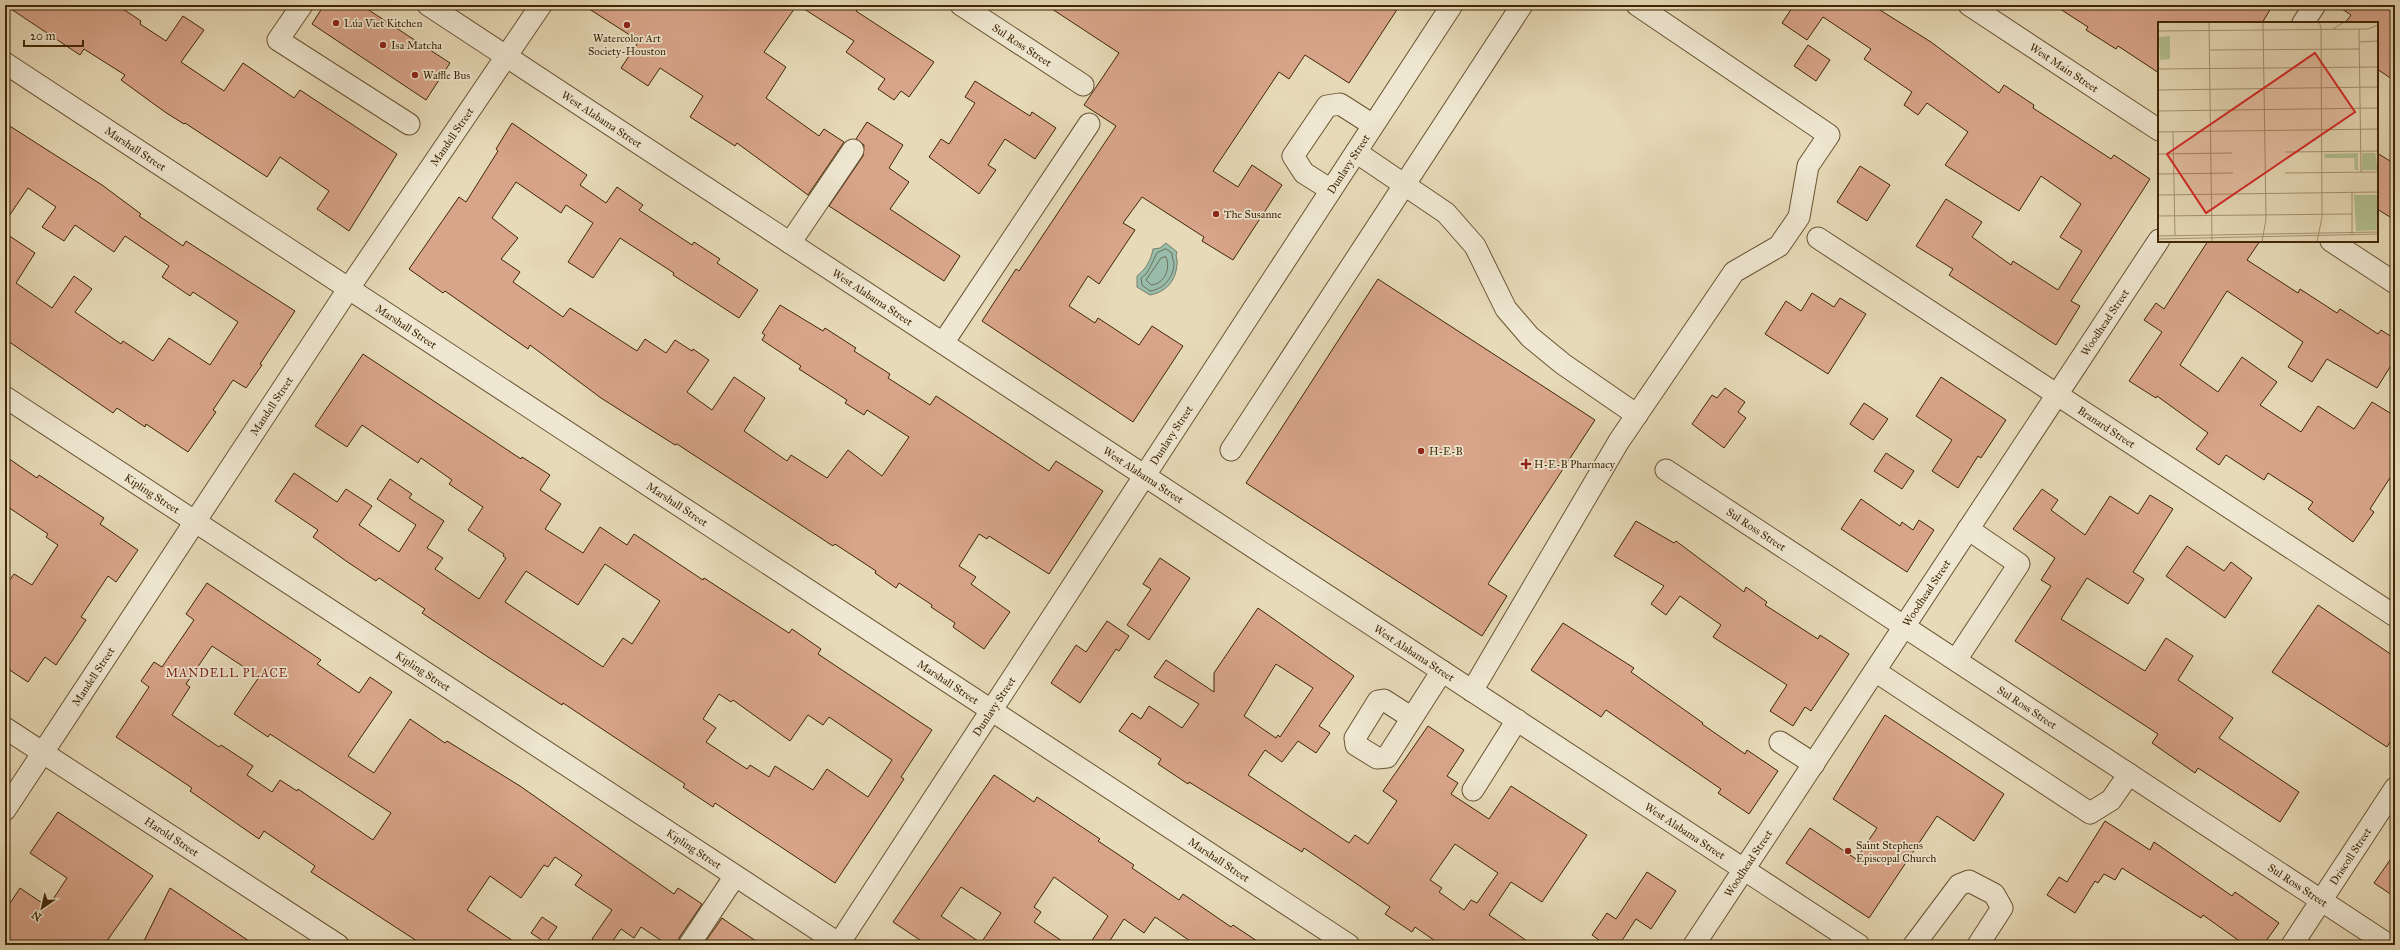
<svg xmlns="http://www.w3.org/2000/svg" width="2400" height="950" viewBox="0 0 2400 950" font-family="'IM FELL Great Primer',serif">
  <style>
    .water { fill: #98bbaa; stroke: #748068 }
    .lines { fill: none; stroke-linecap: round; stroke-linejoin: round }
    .shore { stroke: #6c7158; stroke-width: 1 }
    .building { fill: #d9a58a; stroke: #3f2705; fill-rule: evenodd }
    .minor-casing { stroke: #695432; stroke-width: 23 }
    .minor { stroke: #efe7d1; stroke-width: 21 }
    .poi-dot { fill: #8f2418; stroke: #efe7d1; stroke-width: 1.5 }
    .labels { text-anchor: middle; stroke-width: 3.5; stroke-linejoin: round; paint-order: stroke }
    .poi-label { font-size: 11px; fill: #3f2705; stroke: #efe7d1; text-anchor: start }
    .street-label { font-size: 11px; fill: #3f2705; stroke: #efe7d1 }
    .neighbourhood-label { font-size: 12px; letter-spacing: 1px; fill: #7a1f14; stroke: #efe7d1 }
    .inset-road { fill: none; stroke: #a49270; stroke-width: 1 }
    .view { fill: #d62828; fill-opacity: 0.15; stroke: #d62828; stroke-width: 2 }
    .inset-edge { fill: none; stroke: #3f2705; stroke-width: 2 }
  </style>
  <rect width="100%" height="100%" fill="#e7dab8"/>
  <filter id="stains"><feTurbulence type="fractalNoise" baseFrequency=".005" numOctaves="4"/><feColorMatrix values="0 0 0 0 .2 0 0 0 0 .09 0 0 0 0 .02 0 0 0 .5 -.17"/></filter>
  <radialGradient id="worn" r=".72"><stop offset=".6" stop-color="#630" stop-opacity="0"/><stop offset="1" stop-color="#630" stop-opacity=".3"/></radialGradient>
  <path class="water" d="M1166,243L1177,252C1175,257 1178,259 1177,264C1176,281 1166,292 1150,295L1137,287V276C1146,269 1151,260 1153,249L1160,248Z"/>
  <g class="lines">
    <g class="shore">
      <path d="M1166,249L1172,253C1172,257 1173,259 1174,263C1174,277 1164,289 1150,291L1142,285L1141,278L1147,273L1157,253Z"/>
      <path d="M1166,257C1171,268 1165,284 1151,285L1146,280L1161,258Z"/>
    </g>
  </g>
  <g class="building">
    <polygon points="5,5 117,5 141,21 140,24 166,41 183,16 204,30 181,62 224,91 243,63 294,98 300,90 397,154 349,231 317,209 329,191 280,157 267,177 185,123 184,124 165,112 121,80 125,75 84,49 80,55"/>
    <polygon points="324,5 361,5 450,63 426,100 312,24"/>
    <polygon points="583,5 797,5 764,52 786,67 766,98 819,136 824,129 844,142 808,195 737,143 735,146 690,117 703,96 660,68 648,86 621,68 639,41"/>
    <polygon points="798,5 860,5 856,11 934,62 909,97 901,91 894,100 878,89 885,79 846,52 854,41"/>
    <polygon points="1046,5 1400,5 1349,83 1305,55 1289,79 1279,72 1213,171 1238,187 1252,165 1282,185 1233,260 1202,241 1204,237 1142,197 1123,223 1135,230 1099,284 1088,276 1069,306 1095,323 1098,318 1139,345 1152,326 1183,346 1133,422 982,321 1016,269 1019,271 1116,126 1084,105 1119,53"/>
    <polygon points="1794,5 1872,5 1931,42 1999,93 2004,85 2034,105 2033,108 2111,159 2114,155 2150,179 2071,301 2080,306 2056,345 1949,275 1953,269 1916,246 1946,199 1982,222 1972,237 2011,265 2013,261 2058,290 2082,251 2060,237 2081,204 2041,176 2019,211 1945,165 1968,132 1927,103 1918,115 1904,105 1912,92 1864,59 1871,49 1823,17 1807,40 1782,23"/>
    <polygon points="2054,5 2273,5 2262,23 2159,23 2159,73 2118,46 2116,49 2086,30 2088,27"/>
    <polygon points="2336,5 2395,5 2395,81 2377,69 2377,23 2345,23 2351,15"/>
    <polygon points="1808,45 1830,60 1816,81 1794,66"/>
    <polygon points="975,81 1030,116 1032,112 1056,128 1035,159 1005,139 988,165 996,170 979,194 929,157 941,139 949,144 975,103 965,97"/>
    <polygon points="867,122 903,145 889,168 909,182 890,209 960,256 944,281 829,206 863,156 864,145 856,139"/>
    <polygon points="5,123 102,185 141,214 139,216 183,246 186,241 295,311 260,364 262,365 246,388 233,380 213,410 216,412 188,452 146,424 145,427 117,408 113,413 5,339 5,233 35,253 16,283 52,308 74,276 92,289 75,312 121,344 123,341 153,361 169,338 210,365 238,322 193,292 190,296 162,277 169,266 125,236 114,252 75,225 64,241 42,227 56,207 28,188 5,222"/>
    <polygon points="512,123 587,175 580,185 606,203 617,187 643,205 639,210 692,245 694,242 720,259 717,263 758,290 739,318 673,275 674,273 620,238 593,278 568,262 593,223 566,205 561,213 516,182 492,218 518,238 501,259 520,272 513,282 563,317 570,308 637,351 645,339 666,353 675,340 692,351 693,349 709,360 687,392 712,410 734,377 765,398 744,431 787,461 791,455 827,478 848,450 882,476 909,437 867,410 864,415 845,403 847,400 799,369 801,366 762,340 765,335 762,333 780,305 823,331 825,328 856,348 854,351 890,374 888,378 930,405 936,396 1049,471 1056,461 1103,491 1049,574 989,536 987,539 979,534 959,566 976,577 971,584 1010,612 984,649 953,627 955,623 931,607 932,605 899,583 896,588 875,573 876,571 835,544 833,546 677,444 675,445 601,398 530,345 528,349 445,291 443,293 409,269 459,197 466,202 498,151 496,149"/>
    <polygon points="2377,153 2395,164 2395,220 2377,209"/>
    <polygon points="1860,166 1890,185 1867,221 1837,202"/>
    <polygon points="2208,241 2260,241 2247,260 2298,293 2300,289 2337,313 2340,309 2378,334 2381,330 2395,339 2395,359 2377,388 2327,359 2312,382 2288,367 2303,342 2227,291 2180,365 2218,392 2242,357 2277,382 2260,405 2301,432 2318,406 2354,429 2372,402 2395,416 2395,470 2370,509 2374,512 2353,542 2308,509 2313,502 2268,473 2264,480 2226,455 2219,465 2196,449 2208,433 2157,396 2156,398 2129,381 2162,332 2144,320 2156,303 2164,309"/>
    <polygon points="1378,279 1595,420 1488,584 1507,596 1482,636 1246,483"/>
    <polygon points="1812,293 1834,307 1840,298 1866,314 1828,374 1765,334 1786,301 1801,311"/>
    <path d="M363,354L521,459L522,457L550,475L540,490L561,504L545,529L583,553L600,527L627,545L634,534L703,580L704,578L789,633L792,629L821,649L818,654L932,730L901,777L904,779L835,883L715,803L713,807L683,787L685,784L563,703L562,705L488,657L422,613L425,609L379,578L376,581L346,561L313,537L318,530L275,501L294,473L337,502L346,489L372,506L359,525L399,552L416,525L377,499L390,479L412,494L409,498L444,521L427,548L443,558L435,569L479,599L506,558L503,556L504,554L468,530L483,507L449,484L452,480L421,458L418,463L362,425L347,447L315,426ZM605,564L660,601L632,644L623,638L603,667L505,602L526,571L578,605ZM719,694L731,702L733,700L790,741L808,715L823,725L829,717L892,760L868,797L827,769L813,790L775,766L769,777L750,765L747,769L706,742L716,728L703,719Z"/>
    <polygon points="1941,377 2006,420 1981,458 1978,456 1958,488 1932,471 1952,440 1916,416"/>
    <polygon points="1725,388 1745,402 1738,412 1746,418 1724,448 1692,424 1712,395 1717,398"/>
    <polygon points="1864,403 1888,419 1873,440 1850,424"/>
    <polygon points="1886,453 1914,471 1902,489 1874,471"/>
    <polygon points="5,456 37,478 39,475 104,518 100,524 138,550 116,582 108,576 81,617 86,620 56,665 45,657 28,682 5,667 5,587 14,574 32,585 58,545 46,537 48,534 5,505"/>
    <polygon points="2042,489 2058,500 2051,510 2085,535 2110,496 2138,514 2150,495 2173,509 2133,572 2144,579 2128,604 2087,578 2061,619 2145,671 2166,638 2193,656 2178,680 2233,718 2219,738 2299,792 2280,822 2198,768 2195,773 2152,743 2158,734 2015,641 2051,586 2041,580 2055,558 2013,529"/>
    <polygon points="1861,499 1900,526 1902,522 1913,530 1919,520 1934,530 1907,572 1841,529"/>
    <polygon points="1636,521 1674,543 1676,541 1744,592 1746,587 1767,602 1765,605 1818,639 1820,635 1849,654 1811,711 1805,707 1793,726 1770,711 1787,685 1713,637 1721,625 1680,596 1666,615 1651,604 1664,586 1614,556"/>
    <polygon points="2187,546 2224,571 2231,562 2252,578 2225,618 2166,576"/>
    <polygon points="1160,558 1190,578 1149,640 1127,625 1151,589 1143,584"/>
    <path d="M207,583L321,660L317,664L359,693L370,677L392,692L348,756L374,773L410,719L445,743L447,741L520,786L674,894L678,888L702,904L679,938L677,945H668L641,927L634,938L621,929L610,945H601L592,939L612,910L575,885L582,875L555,857L548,867L544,865L521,898L490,876L467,910L519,945H423L311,872L315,866L264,831L259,839L190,791L192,788L116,737L149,687L141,681L154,662L162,667L194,620L186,614ZM212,646L259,677L234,714L268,737L270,734L391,813L373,840L298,789L297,791L280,780L272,792L247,775L253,766L221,745L219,747L172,715L190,687L186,684Z"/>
    <polygon points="2318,605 2395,657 2395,734 2387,747 2272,672"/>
    <path d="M1258,608L1354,676L1319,726L1330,733L1316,753L1298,741L1282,762L1265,750L1248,775L1349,843L1355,835L1368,844L1397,801L1383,791L1428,726L1464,750L1447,776L1458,783L1451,794L1489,819L1511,786L1587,835L1542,902L1511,882L1489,915L1533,945H1441L1415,927L1412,932L1385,914L1390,907L1354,882L1304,848L1302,852L1189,782L1188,784L1158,764L1161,759L1119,731L1132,713L1141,719L1149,706L1182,728L1199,704L1154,677L1166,660L1214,692V673ZM1276,664L1313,688L1280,737L1278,735L1276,738L1244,716ZM1455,844L1498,873L1477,903L1471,900L1464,910L1439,892L1442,888L1430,880Z"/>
    <polygon points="1107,621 1129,636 1119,651 1116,649 1080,703 1051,683 1076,645 1086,652"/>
    <polygon points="1563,623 1634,668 1631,672 1703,723 1702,724 1745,754 1747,750 1778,771 1749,814 1718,793 1721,789 1606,710 1601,717 1531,670"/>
    <polygon points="1885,715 2004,794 1974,841 1937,816 1869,918 1786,863 1810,828 1856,859 1877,828 1833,799"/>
    <path d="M994,775L1034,802L1037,797L1100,839L1098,841L1134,865L1132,868L1179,900L1183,894L1231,927L1233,925L1263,945H1196L1155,917L1144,933L1124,919L1107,945H1089L1108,916L1054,877L1034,907L1041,912L1034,922L1068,945L926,944L893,922ZM961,887L1001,913L981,943L941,916Z"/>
    <polygon points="58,812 153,876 104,945 5,945 5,911 20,888 48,907 67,878 30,853"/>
    <polygon points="2105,821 2150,850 2154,842 2232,896 2235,892 2279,923 2263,945 2245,945 2203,915 2201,918 2122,868 2115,880 2104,874 2098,883 2095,881 2075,913 2047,895 2059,877 2067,882"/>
    <polygon points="2395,853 2395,897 2374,883"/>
    <polygon points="1647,872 1676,891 1651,929 1636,919 1619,945 1606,945 1592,935 1607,913 1616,919"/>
    <polygon points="170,888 222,923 255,945 142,945"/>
    <polygon points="542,917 557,927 546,943 531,933"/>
    <polygon points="722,918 729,923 762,945 703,945"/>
  </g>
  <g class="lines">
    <defs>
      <g id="minor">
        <polyline points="302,5 278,40 409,124"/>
        <path id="s1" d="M428,5L1859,945"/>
        <path id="s2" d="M961,5L1083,85"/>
        <path id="s3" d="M1969,5L2159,130"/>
        <polyline points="2303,23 2315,5"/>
        <path id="s4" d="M5,63L1349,945"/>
        <polyline points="1356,152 1446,213 1475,246 1506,309 1530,337 1563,364 1637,415"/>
        <polyline points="1331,190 1304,173 1293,156 1327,106 1340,104 1373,125"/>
        <path id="s5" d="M1818,238L2395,616"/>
        <polyline points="2331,241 2395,283"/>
        <polyline points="790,243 853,150"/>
        <polyline points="943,343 1089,124"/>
        <path id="s6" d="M5,397L841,945"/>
        <polyline points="1231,450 1522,5"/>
        <path id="s7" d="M1666,470L2389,945"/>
        <polyline points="1956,660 2019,564 1968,529"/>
        <polyline points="1875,671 2090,813 2111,800 2129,774"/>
        <polyline points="1472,691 1619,441 1734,272 1779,246 1799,217 1808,166 1829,135 1637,5"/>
        <polyline points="1412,718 1384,700 1378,701 1355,738 1356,745 1377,758 1387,757 1442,671"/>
        <path id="s8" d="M5,728L338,945"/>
        <polyline points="1780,742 1814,764"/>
        <polyline points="1473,790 1517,720"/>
        <path id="s9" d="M5,810L349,288L541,5"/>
        <polyline points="689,945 735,876"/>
        <path id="s10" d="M838,945L1452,5"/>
        <path id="s11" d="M1694,945L2159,240"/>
        <polyline points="1914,945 1959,885 1969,881 1994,894 2002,908 1978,945"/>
        <path id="s12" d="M2292,945L2395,788"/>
      </g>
    </defs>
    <use href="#minor" class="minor-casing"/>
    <use href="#minor" class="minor"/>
  </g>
  <g class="poi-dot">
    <circle cx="336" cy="23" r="4"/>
    <circle cx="627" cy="25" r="4"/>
    <circle cx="383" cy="45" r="4"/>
    <circle cx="415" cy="75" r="4"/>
    <circle cx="1216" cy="214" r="4"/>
    <circle cx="1421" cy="451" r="4"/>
    <path d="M1524 458h4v4h4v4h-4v4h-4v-4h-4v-4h4z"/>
    <circle cx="1848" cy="851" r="4"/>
  </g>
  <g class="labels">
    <g class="poi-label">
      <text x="344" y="27">Lúa Viet Kitchen</text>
      <text x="627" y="42" text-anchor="middle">Watercolor Art<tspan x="627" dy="13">Society-Houston</tspan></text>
      <text x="391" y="49">Isa Matcha</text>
      <text x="423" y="79">Waffle Bus</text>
      <text x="1224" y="218">The Susanne</text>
      <text x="1429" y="455">H-E-B</text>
      <text x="1534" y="468">H-E-B Pharmacy</text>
      <text x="1856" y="849">Saint Stephens<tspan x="1856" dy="13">Episcopal Church</tspan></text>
    </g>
    <g class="street-label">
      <text dy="4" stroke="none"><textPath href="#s2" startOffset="73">Sul Ross Street</textPath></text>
      <text dy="4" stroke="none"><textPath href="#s3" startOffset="114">West Main Street</textPath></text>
      <text dy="4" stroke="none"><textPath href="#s1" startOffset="208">West Alabama Street</textPath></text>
      <text dy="4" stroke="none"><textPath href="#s9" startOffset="808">Mandell Street</textPath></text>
      <text dy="4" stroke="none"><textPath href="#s4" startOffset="156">Marshall Street</textPath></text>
      <text dy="4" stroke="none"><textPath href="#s10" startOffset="933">Dunlavy Street</textPath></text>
      <text dy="4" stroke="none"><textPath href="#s1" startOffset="532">West Alabama Street</textPath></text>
      <text dy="4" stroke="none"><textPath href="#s11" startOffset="746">Woodhead Street</textPath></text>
      <text dy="4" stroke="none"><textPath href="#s4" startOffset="480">Marshall Street</textPath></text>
      <text dy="4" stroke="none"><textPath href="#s9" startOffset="484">Mandell Street</textPath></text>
      <text dy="4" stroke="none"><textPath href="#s5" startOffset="345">Branard Street</textPath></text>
      <text dy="4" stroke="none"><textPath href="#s10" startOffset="609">Dunlavy Street</textPath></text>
      <text dy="4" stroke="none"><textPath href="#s1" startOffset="856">West Alabama Street</textPath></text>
      <text dy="4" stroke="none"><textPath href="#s6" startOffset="176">Kipling Street</textPath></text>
      <text dy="4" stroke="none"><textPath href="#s4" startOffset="804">Marshall Street</textPath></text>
      <text dy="4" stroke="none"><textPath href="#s7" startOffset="108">Sul Ross Street</textPath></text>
      <text dy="4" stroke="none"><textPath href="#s11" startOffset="422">Woodhead Street</textPath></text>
      <text dy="4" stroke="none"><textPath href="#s1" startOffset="1180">West Alabama Street</textPath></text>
      <text dy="4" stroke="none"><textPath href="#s6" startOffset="500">Kipling Street</textPath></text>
      <text dy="4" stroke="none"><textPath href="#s9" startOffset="160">Mandell Street</textPath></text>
      <text dy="4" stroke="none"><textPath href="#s4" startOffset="1128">Marshall Street</textPath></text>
      <text dy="4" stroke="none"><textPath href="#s10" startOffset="285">Dunlavy Street</textPath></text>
      <text dy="4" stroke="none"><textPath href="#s7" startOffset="432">Sul Ross Street</textPath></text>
      <text dy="4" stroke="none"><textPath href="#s1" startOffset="1504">West Alabama Street</textPath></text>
      <text dy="4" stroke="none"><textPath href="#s8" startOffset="199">Harold Street</textPath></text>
      <text dy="4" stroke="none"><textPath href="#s6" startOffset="824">Kipling Street</textPath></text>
      <text dy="4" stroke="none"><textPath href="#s12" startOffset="106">Driscoll Street</textPath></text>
      <text dy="4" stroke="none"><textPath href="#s4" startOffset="1452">Marshall Street</textPath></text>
      <text dy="4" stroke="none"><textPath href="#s11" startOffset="98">Woodhead Street</textPath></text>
      <text dy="4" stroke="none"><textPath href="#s7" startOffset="756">Sul Ross Street</textPath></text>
    </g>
    <g class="neighbourhood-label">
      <text x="227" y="677">MANDELL PLACE</text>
    </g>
  </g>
  <g transform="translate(2158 22)">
    <rect width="220" height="220" fill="#e7dab8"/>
    <path d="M12,14V37L2,38L1,15ZM200,131V148H197L196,136H167L166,132ZM204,131H217L220,148H204ZM196,173H220V208L198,209Z" fill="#b3c090"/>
    <path class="inset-road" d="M51,0L54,220M175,7L186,0M201,7L203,150M0,9L210,7L220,3M201,20L220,19M52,28L202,27M0,47L220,45M0,68L220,65M0,89L220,86M0,110L220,107M15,110L17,214M127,130L220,129M0,132L74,131M127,151L220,150M0,152L75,151M194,171V212M0,173L220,170M0,194L194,192M0,214L220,210M0,217L220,212M104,220L108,197L105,0M159,220L164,195L163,5L161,0"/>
    <path class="view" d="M157,31L197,90L48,191L9,132Z"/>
    <rect width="220" height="220" class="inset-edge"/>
  </g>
  <rect width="2400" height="950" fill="none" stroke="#e7dab8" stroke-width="20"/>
  <rect x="6" y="6" width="2388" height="938" fill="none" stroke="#3f2705" stroke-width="2"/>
  <rect x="10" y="10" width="2380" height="930" fill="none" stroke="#3f2705"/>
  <g transform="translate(42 908) rotate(214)" stroke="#efe7d1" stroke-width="3" paint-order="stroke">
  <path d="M0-3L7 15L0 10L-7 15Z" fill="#3f2705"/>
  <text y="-6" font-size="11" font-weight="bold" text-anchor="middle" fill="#3f2705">N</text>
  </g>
  <path d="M24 40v6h59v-6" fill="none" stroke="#3f2705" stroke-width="2"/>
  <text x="30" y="40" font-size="12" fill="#3f2705" stroke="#efe7d1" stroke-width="3" paint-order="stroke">20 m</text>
  <rect width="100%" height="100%" filter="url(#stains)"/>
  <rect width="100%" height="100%" fill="url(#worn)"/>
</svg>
